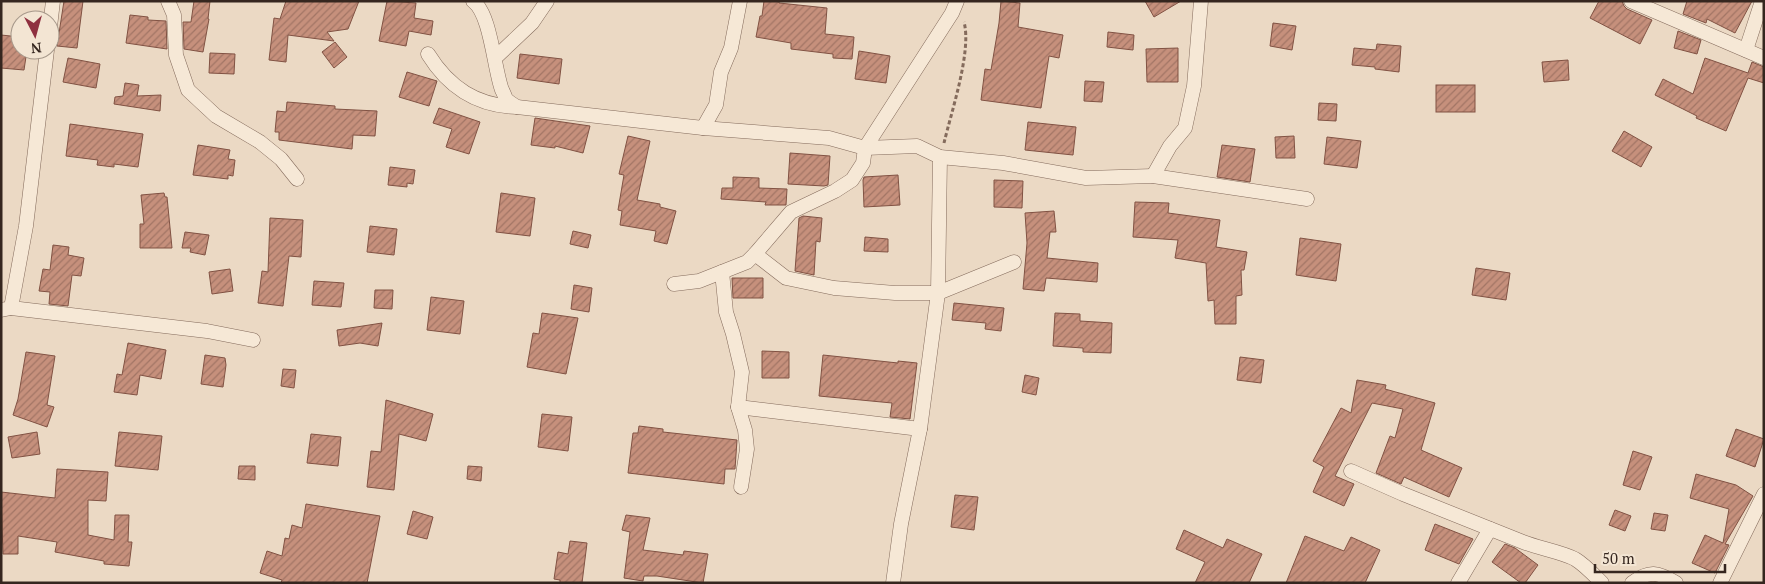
<svg xmlns="http://www.w3.org/2000/svg" width="1765" height="584" viewBox="0 0 1765 584" font-family="'PT Serif',serif">
  <style>
    .building { fill: url(#building-hatch); stroke: #815243 }
    .lines { fill: none; stroke-linecap: round; stroke-linejoin: round }
    .street-casing { stroke: #846b5c; stroke-width: 15 }
    .path { stroke: #846b5c; stroke-width: 3; stroke-dasharray: 4 2.5; stroke-linecap: butt }
    .street { stroke: #f6e8d6; stroke-width: 14 }
  </style>
  <defs>
    <pattern id="building-hatch" width="6" height="6" patternUnits="userSpaceOnUse" patternTransform="scale(1.25)"><rect width="6" height="6" fill="#c6907c"/><path d="M-1 1l2-2M0 6l6-6M5 7l2-2" fill="none" stroke="#a27565"/></pattern>
  </defs>
  <rect width="100%" height="100%" fill="#ebd9c4"/>
  <g class="building">
    <polygon points="64,1 83,1 77,48 57,46"/>
    <polygon points="194,1 210,1 208,19 209,19 203,52 184,49 183,22 191,22"/>
    <polygon points="286,1 359,1 348,29 327,32 334,41 288,35 286,62 269,60 274,18 280,19"/>
    <polygon points="387,1 416,3 414,18 433,21 431,35 409,31 406,46 379,41"/>
    <polygon points="764,1 779,1 779,3 827,8 825,34 854,37 852,59 833,58 833,54 791,49 791,43 756,37 760,16 762,16"/>
    <polygon points="1001,1 1020,3 1018,27 1063,35 1059,58 1049,56 1041,108 981,100 985,69 991,70 999,23"/>
    <polygon points="1145,1 1181,1 1154,17"/>
    <polygon points="1599,1 1622,1 1624,6 1627,9 1652,20 1640,44 1590,18"/>
    <polygon points="1687,1 1752,1 1735,33 1707,19 1706,23 1683,14"/>
    <polygon points="130,15 148,17 148,20 166,21 167,49 126,43"/>
    <polygon points="1273,23 1296,26 1292,50 1270,46"/>
    <polygon points="1678,31 1701,40 1697,54 1674,48"/>
    <polygon points="1108,32 1134,35 1133,50 1107,47"/>
    <polygon points="1,35 20,37 20,50 27,50 24,70 1,68"/>
    <polygon points="335,42 347,57 334,68 322,52"/>
    <polygon points="1377,44 1401,46 1399,72 1375,69 1375,67 1352,65 1354,48 1376,50"/>
    <polygon points="1178,48 1178,82 1147,82 1146,49"/>
    <polygon points="859,51 890,56 886,83 855,79"/>
    <polygon points="210,53 235,54 234,74 209,73"/>
    <polygon points="520,54 562,59 559,84 517,78"/>
    <polygon points="68,58 100,64 96,88 63,82"/>
    <polygon points="1705,58 1748,73 1752,62 1764,67 1764,83 1748,78 1726,131 1696,118 1697,116 1655,95 1663,79 1693,94"/>
    <polygon points="1568,60 1569,80 1544,82 1542,62"/>
    <polygon points="407,72 437,81 429,106 399,97"/>
    <polygon points="1085,81 1104,82 1102,102 1084,101"/>
    <polygon points="125,83 139,85 137,96 161,95 160,111 114,104 115,97 123,96"/>
    <rect x="1436" y="85" width="39" height="27"/>
    <polygon points="287,102 335,106 335,109 377,111 375,136 353,135 352,149 279,140 279,132 275,132 277,111 286,112"/>
    <polygon points="1319,103 1337,104 1336,121 1318,120"/>
    <polygon points="439,108 480,122 469,154 446,147 452,129 433,123"/>
    <polygon points="535,118 590,126 583,153 555,146 555,148 531,145"/>
    <polygon points="1028,122 1076,127 1073,155 1025,150"/>
    <polygon points="70,124 143,134 138,167 114,164 114,167 97,165 98,160 66,156"/>
    <polygon points="1624,131 1652,147 1641,167 1612,151"/>
    <polygon points="628,136 650,141 637,200 660,204 660,207 676,211 667,244 654,241 656,231 620,225 622,211 618,210 624,175 619,174"/>
    <polygon points="1294,136 1295,158 1276,158 1275,137"/>
    <polygon points="1327,137 1361,141 1357,168 1324,164"/>
    <polygon points="198,145 230,150 228,159 235,160 233,176 228,175 228,179 193,175"/>
    <polygon points="1222,145 1255,149 1250,182 1217,177"/>
    <polygon points="790,153 830,156 828,185 824,186 788,184"/>
    <polygon points="390,167 415,170 413,184 407,183 407,187 388,185"/>
    <polygon points="898,175 900,205 864,207 863,180 864,177"/>
    <polygon points="733,177 759,178 759,188 787,189 786,205 765,205 766,202 721,199 722,188 733,188"/>
    <polygon points="994,180 1023,181 1022,208 994,207"/>
    <polygon points="164,193 165,197 167,197 172,248 140,248 140,224 144,224 141,195"/>
    <polygon points="501,193 535,198 530,236 496,232"/>
    <polygon points="1135,202 1169,203 1168,213 1220,220 1216,247 1247,252 1244,270 1241,270 1242,295 1236,296 1236,324 1215,324 1214,300 1208,301 1206,263 1175,258 1178,240 1133,237"/>
    <polygon points="1054,211 1056,232 1050,232 1047,258 1098,263 1097,282 1046,278 1044,291 1023,289 1027,243 1025,213"/>
    <polygon points="803,216 822,218 820,242 816,241 814,275 795,271 799,218"/>
    <polygon points="270,218 303,220 301,257 289,256 283,306 258,303 262,271 268,272"/>
    <polygon points="370,226 397,229 394,255 367,252"/>
    <polygon points="573,231 591,235 588,248 570,244"/>
    <polygon points="185,232 209,235 205,255 190,252 191,248 182,248"/>
    <polygon points="865,237 888,239 888,252 864,251"/>
    <polygon points="1300,238 1341,244 1336,281 1296,275"/>
    <polygon points="53,245 69,247 68,255 84,258 81,276 72,275 68,306 49,304 50,292 39,291 43,269 50,270"/>
    <polygon points="1476,268 1510,273 1506,300 1472,295"/>
    <polygon points="230,269 233,291 212,294 209,272"/>
    <polygon points="732,278 763,278 763,298 733,298"/>
    <polygon points="314,281 344,283 341,307 312,305"/>
    <polygon points="574,285 592,288 589,312 571,309"/>
    <polygon points="375,290 393,290 392,309 374,308"/>
    <polygon points="431,297 464,301 460,334 427,330"/>
    <polygon points="954,303 1004,308 1001,331 985,329 986,323 952,320"/>
    <polygon points="542,313 578,318 566,374 527,367 533,333 539,334"/>
    <polygon points="1055,313 1080,314 1080,321 1112,323 1111,353 1083,352 1083,348 1053,346"/>
    <polygon points="382,323 378,346 360,343 339,346 337,330"/>
    <polygon points="128,343 166,350 161,379 140,375 137,395 114,392 117,374 122,375"/>
    <polygon points="762,351 789,352 789,378 762,378"/>
    <polygon points="26,352 55,356 47,405 54,407 47,427 13,415 18,399"/>
    <polygon points="205,355 225,358 226,365 223,387 201,384"/>
    <polygon points="823,355 898,363 898,361 917,363 910,419 890,417 892,403 819,396"/>
    <polygon points="1240,357 1264,360 1261,383 1237,380"/>
    <polygon points="283,369 296,370 294,388 281,386"/>
    <polygon points="1025,375 1039,378 1036,395 1022,392"/>
    <polygon points="1357,380 1386,385 1385,389 1435,403 1421,450 1462,468 1449,497 1404,477 1401,484 1376,473 1390,436 1395,438 1403,409 1372,403 1335,476 1354,484 1344,506 1313,492 1324,467 1313,461 1341,408 1351,413"/>
    <polygon points="386,400 433,414 426,441 399,434 394,490 367,487 371,451 381,452"/>
    <polygon points="542,414 572,417 568,451 538,447"/>
    <polygon points="639,426 663,429 663,432 737,440 735,469 725,469 724,484 628,473 633,433 638,433"/>
    <polygon points="1736,429 1764,439 1755,467 1726,456"/>
    <polygon points="37,432 40,454 12,458 8,437"/>
    <polygon points="119,432 162,436 158,470 115,466"/>
    <polygon points="311,434 341,437 338,466 307,463"/>
    <polygon points="1633,451 1652,457 1640,490 1623,485"/>
    <polygon points="239,466 255,466 255,480 238,479"/>
    <polygon points="468,466 482,467 481,481 467,479"/>
    <polygon points="57,469 108,472 106,501 88,500 88,535 114,540 115,515 129,515 128,542 132,542 129,566 104,564 104,561 55,552 57,542 18,536 18,554 3,554 1,492 55,498"/>
    <polygon points="1696,474 1736,485 1753,496 1725,544 1729,545 1715,573 1692,563 1705,535 1723,543 1729,509 1690,498"/>
    <polygon points="955,495 978,497 974,530 951,527"/>
    <polygon points="306,504 380,516 367,583 281,583 282,580 260,573 267,551 282,556 285,538 289,539 292,525 302,528"/>
    <polygon points="1615,510 1631,516 1625,531 1609,525"/>
    <polygon points="413,511 433,517 427,539 407,534"/>
    <polygon points="1654,513 1668,515 1665,531 1651,529"/>
    <polygon points="626,515 650,518 643,550 683,555 684,551 708,554 703,583 657,576 644,576 643,581 624,578 630,532 622,530"/>
    <polygon points="1435,524 1473,539 1459,564 1425,550"/>
    <polygon points="1184,530 1223,548 1227,539 1262,554 1249,583 1195,583 1205,562 1176,549"/>
    <polygon points="1305,536 1344,551 1351,537 1380,550 1365,583 1286,583"/>
    <polygon points="570,541 587,543 582,583 560,583 560,580 554,579 558,552 568,554"/>
    <polygon points="1505,544 1515,548 1538,565 1525,583 1521,583 1492,562"/>
  </g>
  <g class="lines">
    <defs>
      <g id="street">
        <polyline points="168,1 174,15 176,55 188,90 216,116 260,142 281,159 297,179"/>
        <path d="M473,1C491,14 494,69 502,90C504,93 505,98 507,100C510,103 514,105 517,107L703,128L829,138L865,148L917,146L940,157L1003,163L1086,178L1153,176L1307,199"/>
        <polyline points="1631,1 1764,58"/>
        <polyline points="50,27 53,1"/>
        <polyline points="1746,50 1762,1"/>
        <path d="M428,54C449,88 477,106 517,107"/>
        <polyline points="495,58 532,23 547,1"/>
        <polyline points="703,128 716,105 721,72 731,48 740,1"/>
        <polyline points="1153,176 1170,146 1185,128 1194,86 1201,1"/>
        <polyline points="755,254 786,278 834,288 895,293 938,293 1014,262"/>
        <polyline points="722,272 726,312 733,334 742,372 738,407 745,430 747,449 741,487"/>
        <polyline points="674,284 699,281 747,262 755,254 791,212 835,191 852,180 863,163 865,148 952,13 957,1"/>
        <polyline points="11,308 207,331 253,340"/>
        <polyline points="1,310 11,308 26,226 47,50"/>
        <polyline points="738,407 920,429"/>
        <path d="M1351,471L1403,494L1523,542C1538,548 1562,552 1575,559C1585,565 1594,575 1602,583"/>
        <polyline points="893,583 901,524 920,429 938,293 940,157"/>
        <polyline points="1458,583 1490,529"/>
        <path d="M1632,583C1649,570 1658,572 1676,583"/>
        <polyline points="1720,583 1764,494"/>
      </g>
    </defs>
    <use href="#street" class="street-casing"/>
    <path class="path" d="M944,143C951,113 972,51 964,22"/>
    <use href="#street" class="street"/>
  </g>
  <rect width="1765" height="584" fill="none" stroke="#35261f" stroke-width="5"/>
  <g transform="translate(35 35) rotate(174)"><circle r="24" fill="#f3e5d3" stroke="#a7998b"/>
  <path d="M0-4L9 19L0 12L-9 19Z" fill="#8f303f"/>
  <text y="-8" font-size="14" font-weight="bold" text-anchor="middle" fill="#35261f">N</text>
  </g>
  <path d="M1595 564v8h130v-8" fill="none" stroke="#35261f" stroke-width="2.5"/>
  <text x="1602" y="564" font-size="15" fill="#35261f" stroke="#f3e5d3" stroke-width="4" paint-order="stroke">50 m</text>
</svg>
